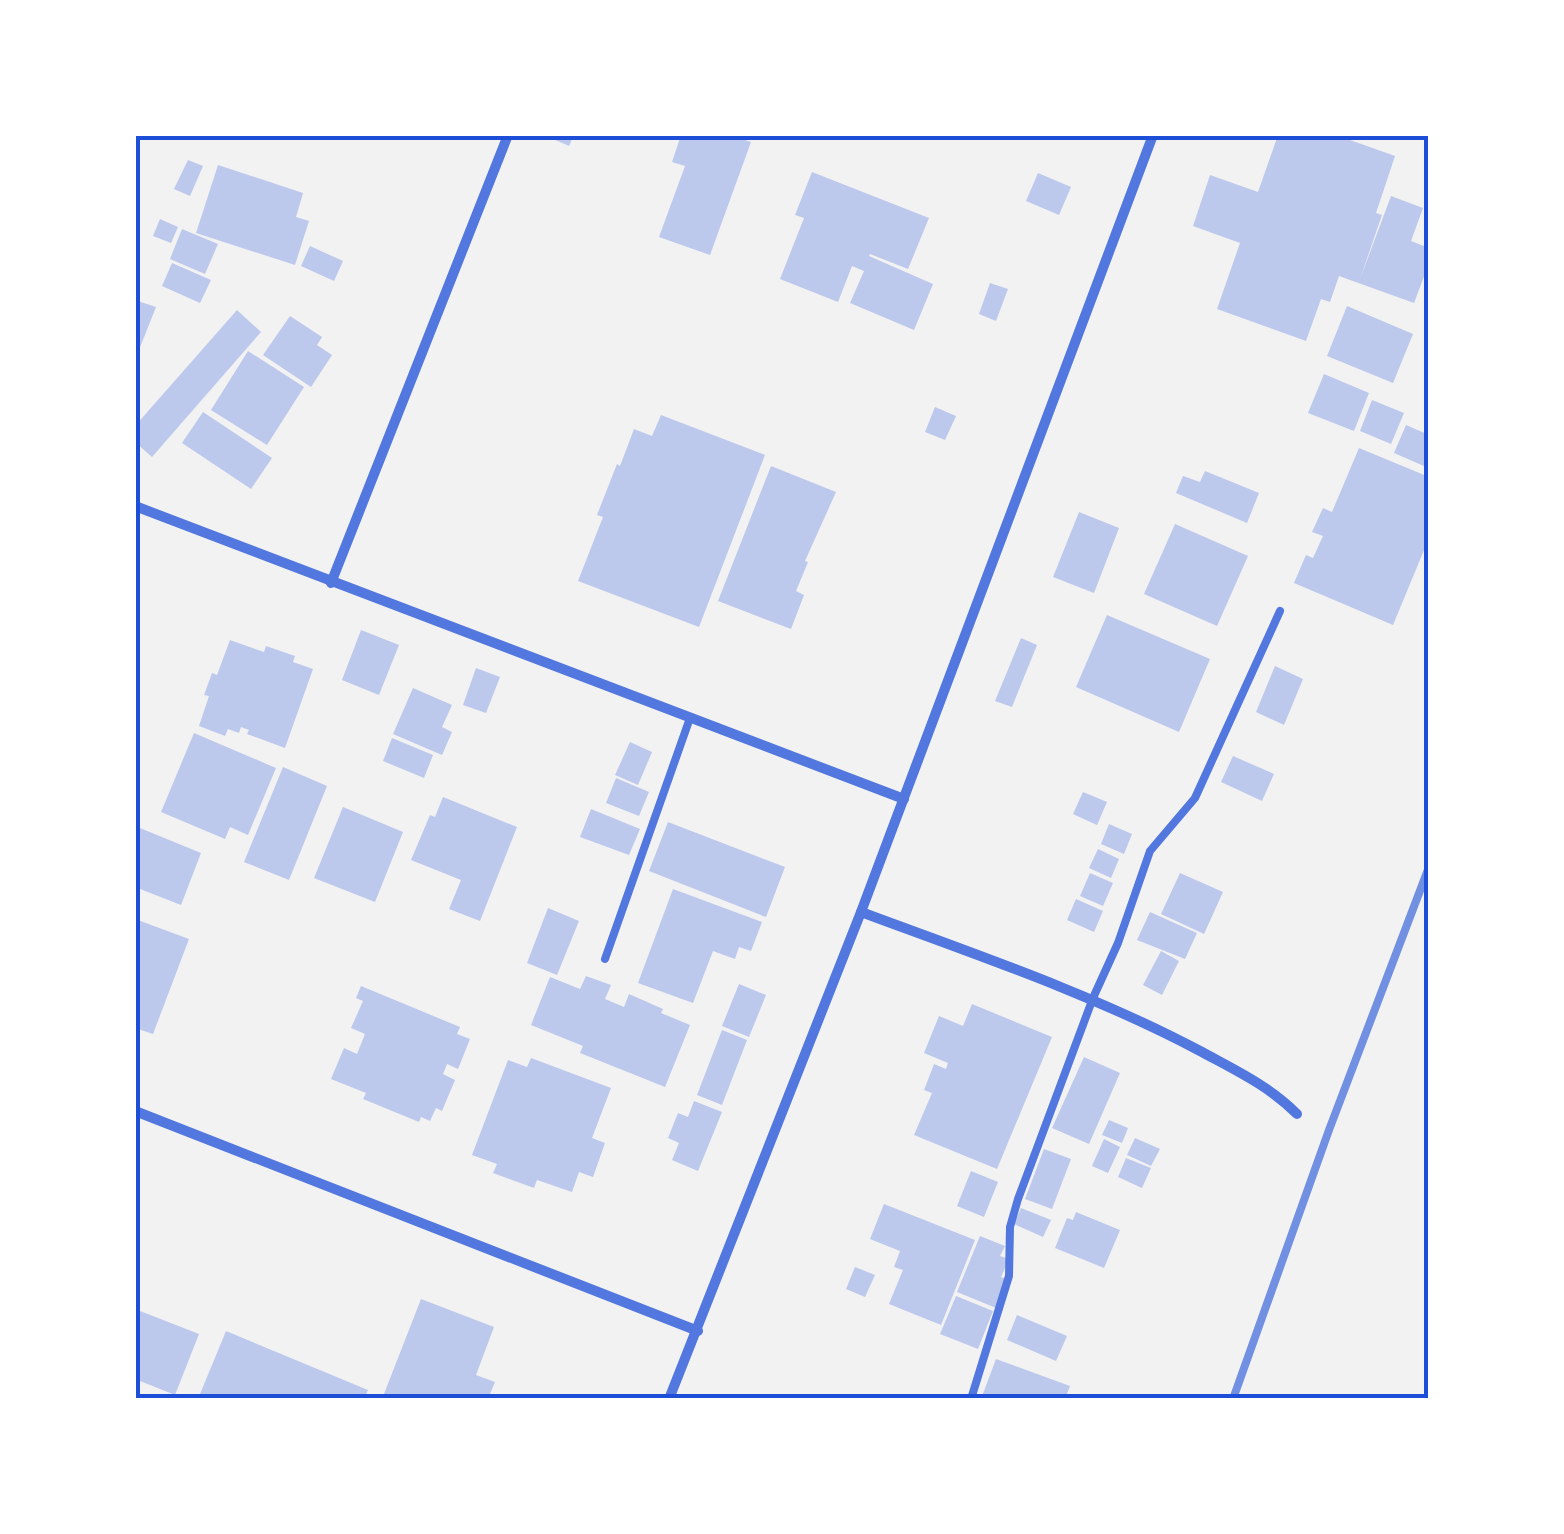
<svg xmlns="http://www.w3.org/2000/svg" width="1564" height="1534" viewBox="0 0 1564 1534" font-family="Cabin,sans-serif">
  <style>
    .building { fill: #bdc9ec }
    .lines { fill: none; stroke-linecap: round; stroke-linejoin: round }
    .service { stroke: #5277de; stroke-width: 8 }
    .minor { stroke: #5277de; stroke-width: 10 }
    .rail { stroke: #7290e2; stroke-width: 8 }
    .neatline { fill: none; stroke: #1d4ed8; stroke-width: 4 }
  </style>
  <rect width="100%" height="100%" fill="#f2f2f2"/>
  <g class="building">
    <polygon points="544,135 574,135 569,146"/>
    <polygon points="681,135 731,135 751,142 710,255 659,237 685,166 672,162"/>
    <polygon points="1278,135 1336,135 1395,156 1376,213 1382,215 1360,279 1391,196 1423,208 1411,241 1429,248 1429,263 1414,303 1339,276 1330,302 1321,299 1306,341 1217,309 1240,243 1193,226 1210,175 1258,192"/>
    <polygon points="188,160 203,166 190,196 174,189"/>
    <polygon points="218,165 303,193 296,217 309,221 295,265 196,233"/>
    <polygon points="812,172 929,218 908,269 870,254 869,256 933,284 914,330 850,303 864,271 852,266 838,302 780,279 804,218 795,215"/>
    <polygon points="1038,173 1071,187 1059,215 1026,201"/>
    <polygon points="160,219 178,227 171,243 153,236"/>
    <polygon points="182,229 218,244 205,274 170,259"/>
    <polygon points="310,246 343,261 334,281 301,266"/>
    <polygon points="172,263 211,280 200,303 162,286"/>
    <polygon points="990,283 1008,289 996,321 979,314"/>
    <polygon points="135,300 156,307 135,360"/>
    <polygon points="1347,306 1413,334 1393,383 1327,356"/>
    <polygon points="237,310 261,332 152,457 135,442 135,426"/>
    <polygon points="290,316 322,337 317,345 332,355 311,387 263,355"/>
    <polygon points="248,351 304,387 267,445 211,410"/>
    <polygon points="1324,374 1369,393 1354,431 1308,413"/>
    <polygon points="1372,400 1404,413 1391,444 1360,431"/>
    <polygon points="935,407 956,416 945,440 925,432"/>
    <polygon points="203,412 272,458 251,489 182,443"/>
    <polygon points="661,415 765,455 699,627 578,581 603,517 597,515 617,464 620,466 634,429 652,436"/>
    <polygon points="1406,425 1429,435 1429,453 1424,466 1394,453"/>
    <polygon points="1359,448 1429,477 1429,538 1393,625 1294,583 1306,555 1313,558 1323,536 1312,532 1323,508 1332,512"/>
    <polygon points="771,466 836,492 805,561 808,562 796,591 804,595 791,629 718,601"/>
    <polygon points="1205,471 1259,493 1247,523 1176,493 1183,476 1200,482"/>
    <polygon points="1079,512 1119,528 1094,593 1053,577"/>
    <polygon points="1175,524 1248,556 1217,626 1144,594"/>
    <polygon points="1107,615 1210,659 1179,732 1076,687"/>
    <polygon points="361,630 399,645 379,695 342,680"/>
    <polygon points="1021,638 1037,645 1012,707 995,701"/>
    <polygon points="230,640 264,652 266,646 295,656 293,662 313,669 285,748 247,734 249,730 241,727 239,733 228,729 225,736 199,726 209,696 204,695 212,673 217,675"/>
    <polygon points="1275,666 1303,679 1284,725 1256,712"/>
    <polygon points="476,668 500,677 486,713 463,705"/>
    <polygon points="413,688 452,705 442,727 452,732 442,755 393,734"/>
    <polygon points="194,733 276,768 248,835 230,827 225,839 161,812"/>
    <polygon points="392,738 433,755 424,778 383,761"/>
    <polygon points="630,742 652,752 638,785 615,775"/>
    <polygon points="1233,756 1274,774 1262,801 1221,782"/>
    <polygon points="283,767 327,786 289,880 244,862"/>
    <polygon points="616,778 649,792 639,816 606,803"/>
    <polygon points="1083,792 1107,802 1097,825 1073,814"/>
    <polygon points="443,797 517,827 480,921 449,909 461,880 411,860 430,815 435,817"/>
    <polygon points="343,807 403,832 375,902 314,878"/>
    <polygon points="591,809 640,829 629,855 580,837"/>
    <polygon points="668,822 785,867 766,917 649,871"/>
    <polygon points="1109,824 1132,834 1124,854 1101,844"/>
    <polygon points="135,826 201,853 181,905 135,887"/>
    <polygon points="1098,849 1119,859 1111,878 1089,868"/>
    <polygon points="1090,873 1113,883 1103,906 1080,896"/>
    <polygon points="1180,873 1223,892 1204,934 1161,914"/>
    <polygon points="673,889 762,922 751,951 739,947 735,959 713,951 693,1003 638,983"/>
    <polygon points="1076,899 1103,911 1094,932 1067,920"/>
    <polygon points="548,908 579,921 557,975 527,963"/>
    <polygon points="1150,912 1197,933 1185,959 1137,940"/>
    <polygon points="135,919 189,939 153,1034 135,1028"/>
    <polygon points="1161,951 1179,961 1162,995 1143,985"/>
    <polygon points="586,976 611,985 605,999 624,1007 629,994 663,1009 661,1013 690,1025 665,1087 580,1053 583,1046 531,1025 550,977 580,989"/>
    <polygon points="739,984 766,995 749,1037 722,1026"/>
    <polygon points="361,986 460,1027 457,1034 470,1039 458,1069 447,1064 443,1074 455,1080 442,1111 436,1108 430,1121 421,1117 419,1122 363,1099 366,1093 331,1079 344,1048 357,1054 365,1034 351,1028 363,1001 356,998"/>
    <polygon points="972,1004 1052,1037 997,1169 914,1135 932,1093 924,1090 934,1064 946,1069 948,1063 924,1053 939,1016 963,1026"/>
    <polygon points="722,1030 747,1040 722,1105 697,1095"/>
    <polygon points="1084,1057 1120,1073 1089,1144 1052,1128"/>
    <polygon points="531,1058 611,1088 592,1138 605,1143 593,1177 579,1172 572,1192 537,1180 534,1188 493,1173 497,1164 472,1155 508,1060 527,1067"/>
    <polygon points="694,1101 722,1112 698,1171 672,1160 679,1143 668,1138 678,1113 688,1117"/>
    <polygon points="1109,1120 1128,1128 1122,1143 1102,1135"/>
    <polygon points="1135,1138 1160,1149 1151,1166 1127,1155"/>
    <polygon points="1104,1139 1120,1147 1108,1173 1092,1166"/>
    <polygon points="1044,1149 1071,1159 1052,1209 1025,1199"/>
    <polygon points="1126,1158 1151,1168 1142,1188 1118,1177"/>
    <polygon points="971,1171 998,1182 984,1217 957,1206"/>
    <polygon points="884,1204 975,1240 941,1325 889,1304 903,1270 894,1267 900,1251 870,1239"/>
    <polygon points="1021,1208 1051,1220 1043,1237 1014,1224"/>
    <polygon points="1076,1212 1120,1230 1104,1268 1055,1248 1067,1218 1073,1220"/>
    <polygon points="980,1236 1005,1246 1000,1256 1009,1259 1001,1277 1007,1279 996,1308 957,1292"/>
    <polygon points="855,1267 875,1275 865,1297 846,1289"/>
    <polygon points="956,1296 993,1311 978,1349 940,1334"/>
    <polygon points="421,1299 494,1327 476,1375 495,1382 488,1399 382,1399"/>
    <polygon points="135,1309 199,1334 175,1395 135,1379"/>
    <polygon points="1017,1315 1067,1336 1056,1361 1007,1340"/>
    <polygon points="226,1331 368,1390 364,1399 198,1399"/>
    <polygon points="996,1359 1070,1386 1065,1399 981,1399"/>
  </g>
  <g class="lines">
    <g class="service">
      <polyline points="605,959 690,718"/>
      <polyline points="971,1399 1009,1276 1010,1227 1018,1199 1093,998 1118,943 1150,851 1195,798 1280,611"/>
    </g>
    <g class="minor">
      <polyline points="135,506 904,799"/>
      <polyline points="331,583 508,135"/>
      <path d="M861,912C977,955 1093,994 1202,1052C1237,1071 1269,1086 1297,1114"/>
      <polyline points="135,1111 698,1331"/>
      <polyline points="669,1399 861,912 1153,135"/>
    </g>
    <polyline class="rail" points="1233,1399 1329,1130 1429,867"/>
  </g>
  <rect width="1564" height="1534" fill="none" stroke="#ffffff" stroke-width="275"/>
  <rect x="138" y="138" width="1288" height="1258" class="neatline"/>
</svg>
